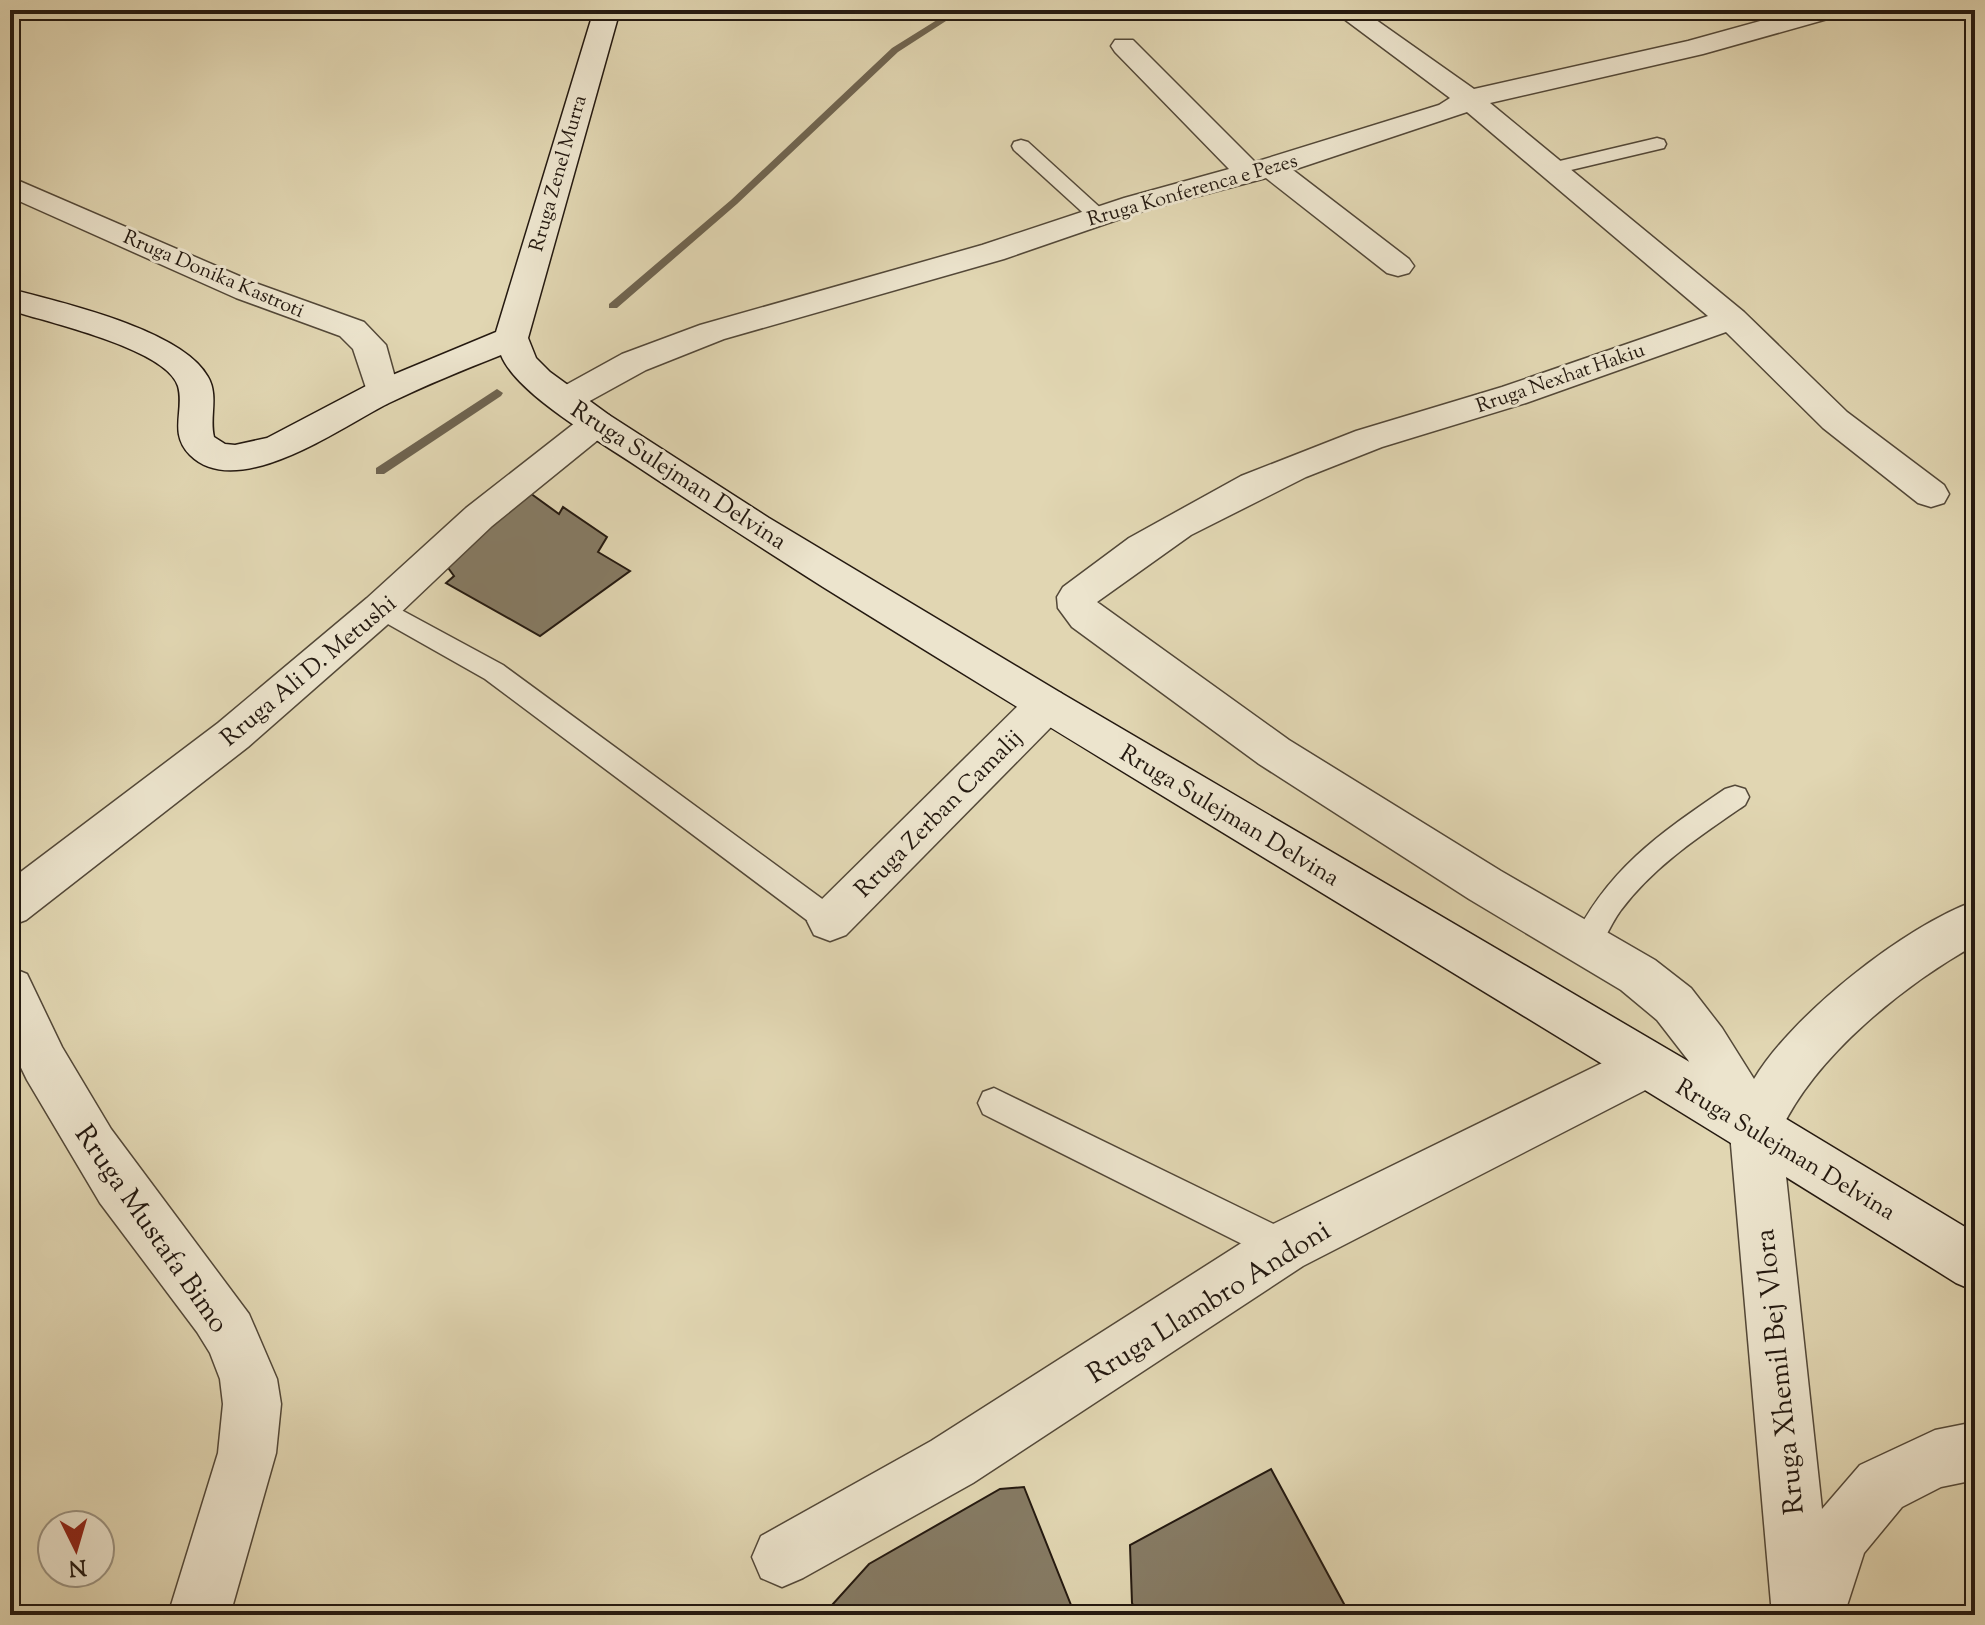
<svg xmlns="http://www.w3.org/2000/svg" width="1985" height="1625" viewBox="0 0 1985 1625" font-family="'Sorts Mill Goudy',serif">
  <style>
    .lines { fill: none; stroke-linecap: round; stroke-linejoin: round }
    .stream { fill: #6f6450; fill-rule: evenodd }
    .building { fill: #867b64; stroke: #241910; stroke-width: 2 }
    .lane-casing { stroke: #534838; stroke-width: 3 }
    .street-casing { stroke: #534838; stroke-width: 3 }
    .secondary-casing { stroke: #241910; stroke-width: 3 }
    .lane { fill: #ece4cd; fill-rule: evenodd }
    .street { fill: #ece4cd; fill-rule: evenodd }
    .secondary { fill: #ece4cd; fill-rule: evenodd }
    .labels { text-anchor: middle; stroke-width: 6; stroke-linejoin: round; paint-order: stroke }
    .far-street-label { font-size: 20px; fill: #241910; stroke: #ece4cd }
    .street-label { font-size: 24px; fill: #241910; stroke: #ece4cd }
    .near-street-label { font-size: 28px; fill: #241910; stroke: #ece4cd }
  </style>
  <rect width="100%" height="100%" fill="#e1d6b2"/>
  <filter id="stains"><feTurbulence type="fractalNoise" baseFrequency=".0025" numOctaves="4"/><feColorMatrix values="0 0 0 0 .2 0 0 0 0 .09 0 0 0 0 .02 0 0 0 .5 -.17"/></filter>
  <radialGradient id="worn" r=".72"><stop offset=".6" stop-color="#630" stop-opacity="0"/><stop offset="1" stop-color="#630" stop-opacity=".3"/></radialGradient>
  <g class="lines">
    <g class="stream">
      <polygon points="953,10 963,10 898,52 737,204 617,308 609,308 609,304 731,200 892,48"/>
      <polygon points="497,389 503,393 501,396 384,474 376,474 376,468"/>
    </g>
  </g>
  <g class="building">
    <polygon points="530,493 559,514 563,507 607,537 598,552 630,571 540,636 446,583 454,576 446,565"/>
    <polygon points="1271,1469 1350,1615 1137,1615 1132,1603 1130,1545"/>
    <polygon points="1024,1487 1071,1605 1068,1615 835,1615 832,1605 869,1564 1000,1489"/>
  </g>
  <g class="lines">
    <defs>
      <g id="lane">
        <polygon points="1657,138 1664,140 1666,144 1664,148 1554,174 1545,168 1547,164"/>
        <polygon points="1021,140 1028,142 1105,212 1108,216 1105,220 1091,220 1014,150 1012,146 1014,142"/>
        <polygon points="381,599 503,665 840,912 845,921 840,930 830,934 820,930 485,679 372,615 368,608 372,601"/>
        <path d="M1735,786L1745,789L1749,797L1745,805C1700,836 1654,866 1621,910C1611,924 1604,940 1597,954L1586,958L1575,954L1571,945C1606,870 1659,834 1725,789Z"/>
        <polygon points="994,1088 1296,1235 1301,1247 1296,1259 1284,1264 1272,1259 983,1114 978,1103 983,1092"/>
      </g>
      <g id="street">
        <path d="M1332,10H1362L1474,89L1688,41L1800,10H1842L1838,16L1703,54L1490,103L1744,312L1847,412L1944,485L1949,494L1944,503L1931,507L1918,503L1823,428L1726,332L1526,403L1382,447L1306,477L1191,535L1097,602L1289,740L1501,871L1655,960L1691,988L1722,1028L1754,1079C1792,1015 1905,926 1975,901V945C1904,985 1816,1055 1781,1130L1822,1509L1860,1465L1935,1430L1975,1422V1480L1941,1487L1902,1507L1864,1553L1844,1615H1772L1730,1133L1688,1060L1657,1020L1621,990L1469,899L1259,764L1072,627L1058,608L1057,597L1063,587L1129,538L1241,476L1356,431L1502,387L1708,316L1467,112L1293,170L1409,259L1414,266L1409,273L1398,276L1387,273L1266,178L1146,210L1004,259L724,339L646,370L577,408L565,411L553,408L548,400L553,392L622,354L700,325L982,245L1124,198L1229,169L1115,52L1111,46L1115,40H1133L1255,162L1439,105L1450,98Z"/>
        <polygon points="10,177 258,284 364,322 386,345 399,392 394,400 382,403 370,400 353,349 340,336 236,298 10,197"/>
        <polygon points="597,411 609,415 615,423 609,431 492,526 395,618 248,747 26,920 10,926 10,880 218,723 367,598 466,508 585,415"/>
        <polygon points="1046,689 1061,693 1067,705 1061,717 846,935 830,941 814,935 807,921 814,907 1031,693"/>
        <polygon points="10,967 27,974 62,1047 111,1129 249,1314 277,1379 281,1404 276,1453 230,1615 168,1615 218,1453 223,1404 220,1379 210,1353 197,1332 100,1203 27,1080 10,1045"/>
        <polygon points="1645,1042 1663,1049 1670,1065 1663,1081 1303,1266 973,1483 803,1578 782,1587 761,1578 752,1557 761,1536 931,1441 1265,1228"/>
      </g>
      <path id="secondary" d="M594,10H620L528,338L536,358L550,372L609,415L769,518L1061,693L1773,1111L1975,1233V1291L1956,1283C1581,1047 1199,821 823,587C762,548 701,509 641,469C604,444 516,394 501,355C463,370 426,385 389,403C344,425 238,503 190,455C168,433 185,410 178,386C166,348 45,322 10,310V289C60,302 183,330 208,377C219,396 209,417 214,437L225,444L235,445L267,438L366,386L496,332Z"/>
    </defs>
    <use href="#lane" class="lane-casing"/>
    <use href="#street" class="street-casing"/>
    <use href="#secondary" class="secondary-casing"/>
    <use href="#lane" class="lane"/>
    <use href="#street" class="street"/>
    <use href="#secondary" class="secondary"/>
  </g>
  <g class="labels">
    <g class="far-street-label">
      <text transform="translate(557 173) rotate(-74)" y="7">Rruga Zenel Murra</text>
      <text transform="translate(1192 189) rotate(-16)" y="7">Rruga Konferenca e Pezes</text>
      <text transform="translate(214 273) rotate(23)" y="7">Rruga Donika Kastroti</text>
      <text transform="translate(1560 377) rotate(-19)" y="7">Rruga Nexhat Hakiu</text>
    </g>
    <g class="street-label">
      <text transform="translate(679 475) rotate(33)" y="8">Rruga Sulejman Delvina</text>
      <text transform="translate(308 670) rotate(-40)" y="8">Rruga Ali D. Metushi</text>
      <text transform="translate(938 813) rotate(-45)" y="8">Rruga Zerban Camalij</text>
      <text transform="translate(1230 815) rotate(31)" y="8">Rruga Sulejman Delvina</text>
      <text transform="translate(1786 1149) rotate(31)" y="8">Rruga Sulejman Delvina</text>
    </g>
    <g class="near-street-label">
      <text transform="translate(153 1228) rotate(55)" y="10">Rruga Mustafa Bimo</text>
      <text transform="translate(1208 1301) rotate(-32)" y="10">Rruga Llambro Andoni</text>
      <text transform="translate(1778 1372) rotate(-96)" y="10">Rruga Xhemil Bej Vlora</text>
    </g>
  </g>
  <rect width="1985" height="1625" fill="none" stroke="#e1d6b2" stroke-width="40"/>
  <rect x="12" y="12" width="1961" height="1601" fill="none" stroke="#241910" stroke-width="4"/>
  <rect x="20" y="20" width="1945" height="1585" fill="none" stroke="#241910" stroke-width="2"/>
  <g transform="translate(76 1549) rotate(175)"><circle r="38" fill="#ece4cd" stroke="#9c9381" stroke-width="2"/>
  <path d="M0-6L14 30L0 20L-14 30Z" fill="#8f2418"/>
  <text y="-12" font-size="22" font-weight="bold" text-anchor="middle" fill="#241910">N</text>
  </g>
  <rect width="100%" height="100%" filter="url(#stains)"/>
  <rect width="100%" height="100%" fill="url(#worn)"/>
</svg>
